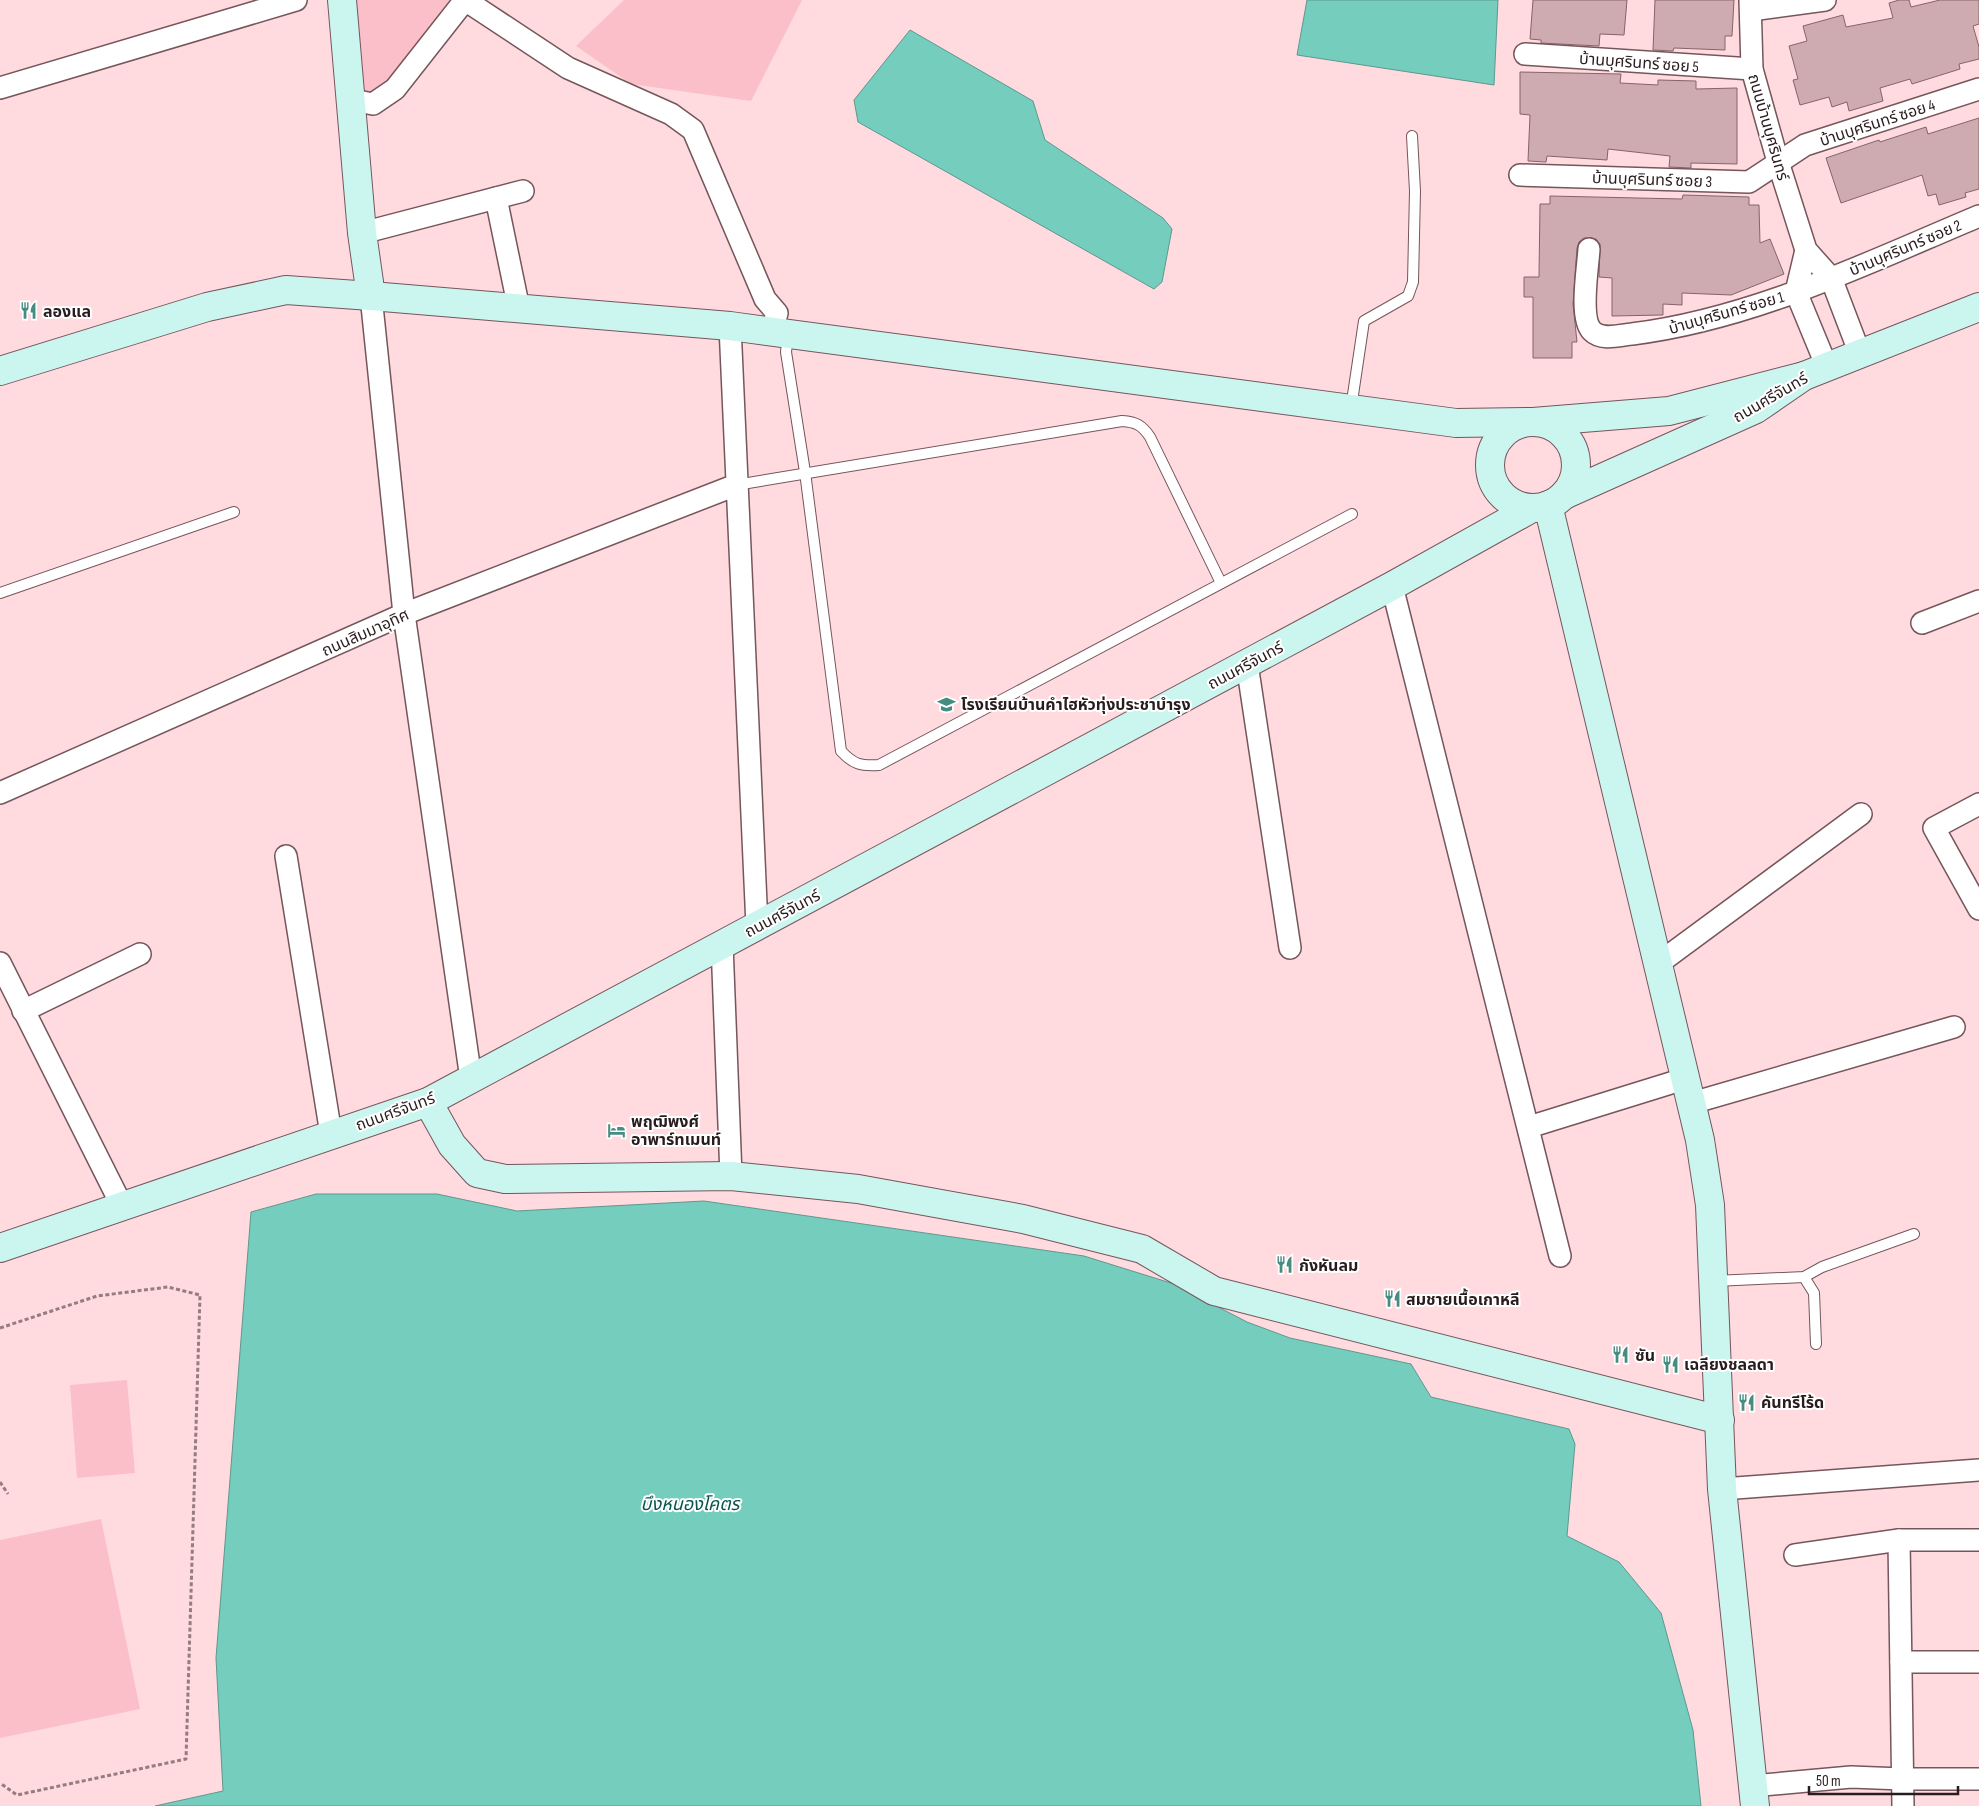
<svg xmlns="http://www.w3.org/2000/svg" width="1979" height="1806" viewBox="0 0 1979 1806" font-family="'Sofia Sans Condensed','Noto Sans Thai',sans-serif">
  <style>
    .green { fill: #fbbfc9 }
    .water { fill: #75cdbe; stroke: #5e988e }
    .building { fill: #ceabb1; stroke: #84646a }
    .lines { fill: none; stroke-linecap: round; stroke-linejoin: round }
    .lane-casing { stroke: #75565b; stroke-width: 12 }
    .street-casing { stroke: #75565b; stroke-width: 24 }
    .secondary-casing { stroke: #75565b; stroke-width: 30 }
    .path { stroke: #957c7f; stroke-width: 3; stroke-dasharray: 4 2.5; stroke-linecap: butt }
    .lane { stroke: #fff; stroke-width: 10 }
    .street { stroke: #fff; stroke-width: 21 }
    .secondary { stroke: #cbf5ef; stroke-width: 28 }
    .labels { text-anchor: middle; stroke-width: 4; stroke-linejoin: round; paint-order: stroke }
    .street-label { font-size: 16px; fill: #291c1e; stroke: #fff }
    .poi-label { font-size: 16px; font-weight: bold; fill: #291c1e; stroke: #fff; text-anchor: start }
    .water-label { font-size: 18px; font-style: italic; fill: #07564d; stroke: #fff }
  </style>
  <rect width="100%" height="100%" fill="#ffdadf"/>
  <g class="green">
    <polygon points="350,0 452,0 388,85 371,99 362,95"/>
    <polygon points="624,0 802,0 751,101 631,84 576,46"/>
    <polygon points="127,1380 135,1473 77,1478 70,1385"/>
    <polygon points="101,1519 140,1709 0,1738 0,1540"/>
  </g>
  <g class="water">
    <polygon points="1307,0 1498,0 1494,85 1297,55"/>
    <polygon points="910,30 1033,101 1045,140 1163,218 1172,229 1162,282 1154,289 858,122 854,100"/>
    <polygon points="316,1194 437,1194 517,1211 704,1201 1084,1256 1174,1284 1247,1322 1290,1338 1411,1364 1431,1397 1569,1429 1575,1444 1567,1536 1619,1562 1661,1613 1693,1730 1701,1806 155,1806 223,1791 216,1658 251,1212"/>
  </g>
  <g class="building">
    <polygon points="1533,0 1627,0 1624,35 1600,34 1599,46 1541,43 1541,40 1530,39"/>
    <polygon points="1655,0 1734,0 1732,36 1725,36 1725,50 1674,48 1673,51 1653,50"/>
    <polygon points="1899,0 1909,0 1911,7 1940,0 1979,0 1979,24 1973,26 1979,47 1979,59 1959,64 1960,69 1912,84 1910,79 1880,88 1883,101 1849,111 1847,102 1832,107 1829,97 1800,105 1793,80 1798,79 1789,46 1807,41 1803,26 1843,15 1846,27 1893,18 1889,3"/>
    <polygon points="1520,72 1621,74 1620,83 1658,85 1658,80 1696,81 1696,89 1737,88 1737,164 1691,163 1691,168 1669,167 1670,156 1608,149 1607,160 1547,156 1546,162 1528,161 1530,115 1520,114"/>
    <polygon points="1979,118 1979,189 1965,193 1966,197 1939,205 1936,194 1928,196 1922,175 1841,203 1826,158 1879,140 1880,142 1926,127 1928,134"/>
    <polygon points="1683,195 1749,197 1749,205 1759,205 1760,243 1770,239 1784,274 1731,295 1682,293 1682,305 1663,304 1663,315 1612,316 1612,278 1599,277 1600,244 1596,239 1584,238 1579,242 1577,248 1573,304 1577,342 1572,342 1572,358 1533,358 1533,297 1524,297 1524,277 1539,277 1540,204 1550,204 1550,196 1682,199"/>
  </g>
  <g class="lines">
    <defs>
      <g id="lane">
        <path d="M788,335L786,352L805,472L841,751C854,765 861,766 879,765L1352,514"/>
        <polyline points="1351,408 1364,321 1408,296 1413,282 1415,191 1412,136"/>
        <path d="M736,485L1122,421C1136,422 1142,425 1150,437L1221,583"/>
        <polyline points="0,593 234,512"/>
        <polyline points="1804,1277 1814,1293 1816,1344"/>
        <polyline points="1714,1281 1804,1277 1822,1267 1914,1234"/>
      </g>
      <g id="street">
        <polyline points="1750,0 1752,69 1778,162 1806,250 1831,278 1860,354"/>
        <polyline points="1751,10 1825,0"/>
        <polyline points="1525,54 1752,69"/>
        <polyline points="0,88 296,0"/>
        <polyline points="352,100 373,104 395,89 465,0 568,68 671,114 693,130 765,299 777,313 772,332"/>
        <polyline points="1520,175 1749,182 1805,145 1979,89"/>
        <polyline points="496,198 519,309"/>
        <polyline points="362,233 523,191"/>
        <path d="M1589,249C1588,267 1579,318 1592,331C1602,341 1620,335 1632,334C1753,319 1867,263 1979,216"/>
        <polyline points="1806,250 1796,292 1827,367"/>
        <polyline points="371,296 404,614 471,1079"/>
        <polyline points="730,326 757,926"/>
        <polyline points="1392,586 1560,1256"/>
        <polyline points="1922,623 1979,601"/>
        <polyline points="1247,664 1290,948"/>
        <polyline points="0,793 404,614 736,485"/>
        <polyline points="1979,804 1934,828 1979,909"/>
        <polyline points="286,856 331,1134"/>
        <polyline points="722,944 731,1176"/>
        <polyline points="0,963 122,1206"/>
        <polyline points="1659,963 1861,814"/>
        <polyline points="23,1011 140,954"/>
        <polyline points="1692,1103 1954,1027"/>
        <polyline points="1529,1127 1687,1078"/>
        <polyline points="1722,1489 1979,1470"/>
        <polyline points="1899,1540 1903,1806"/>
        <polyline points="1795,1555 1899,1540 1979,1540"/>
        <polyline points="1901,1662 1979,1662"/>
        <polyline points="1752,1786 1851,1777 1902,1779 1979,1779"/>
      </g>
      <g id="secondary">
        <polyline points="342,0 362,233 371,296 730,326 1456,423 1533,422 1669,411 1804,376"/>
        <polyline points="0,371 207,307 286,290 371,296"/>
        <circle cx="1533" cy="465" r="43"/>
        <polyline points="1564,495 1756,409 1804,376 1979,307"/>
        <polyline points="1548,505 1700,1140 1710,1205 1722,1489 1755,1806"/>
        <polyline points="428,1102 452,1145 477,1173 505,1179 731,1176 858,1189 1023,1219 1142,1249 1214,1291 1720,1420"/>
        <polyline points="0,1248 428,1102 1392,586 1532,508"/>
      </g>
    </defs>
    <use href="#lane" class="lane-casing"/>
    <use href="#street" class="street-casing"/>
    <use href="#secondary" class="secondary-casing"/>
    <g class="path">
      <polyline points="0,1328 97,1296 168,1287 200,1295 186,1759 17,1795 0,1783"/>
      <polyline points="0,1482 8,1494"/>
    </g>
    <use href="#lane" class="lane"/>
    <use href="#street" class="street"/>
    <use href="#secondary" class="secondary"/>
  </g>
  <defs>
    <symbol id="restaurant-bare" viewBox="-9 -9 18 18"><path d="M-5-6h1v4h1v-4h1v4h1v-4h1v5L-1.5 .5V6h-2V.5L-5-1ZM5-6V6H3V1.5H1.5Q1.5-4 5-6Z" fill="#478c81" stroke="#fff" stroke-width="2.5" paint-order="stroke"/></symbol>
    <symbol id="school-bare" viewBox="-9 -9 18 18"><path d="M0-5L7-2L0 1L-7-2ZM-4 1L0 2.5L4 1V4Q0 6-4 4Z" fill="#478c81" stroke="#fff" stroke-width="2.5" paint-order="stroke"/></symbol>
    <symbol id="hotel-bare" viewBox="-9 -9 18 18"><path d="M-6-4.5h1.5V1H6V5H4.5V3h-9V5H-6ZM-4 0a1.8 1.8 0 1 1 3.6 0ZM.5 0V-2.5h3Q6-2.5 6 0Z" fill="#478c81" stroke="#fff" stroke-width="2.5" paint-order="stroke"/></symbol>
  </defs>
  <g fill-rule="evenodd">
    <use href="#restaurant-bare" x="16" y="298" width="25" height="25"/>
    <use href="#school-bare" x="934" y="692" width="25" height="25"/>
    <use href="#hotel-bare" x="604" y="1118" width="25" height="25"/>
    <use href="#restaurant-bare" x="1272" y="1252" width="25" height="25"/>
    <use href="#restaurant-bare" x="1380" y="1286" width="25" height="25"/>
    <use href="#restaurant-bare" x="1608" y="1342" width="25" height="25"/>
    <use href="#restaurant-bare" x="1658" y="1352" width="25" height="25"/>
    <use href="#restaurant-bare" x="1734" y="1390" width="25" height="25"/>
  </g>
  <g class="labels">
    <g class="street-label">
      <text transform="translate(1639 62) rotate(4)" y="6">บ้านบุศรินทร์ ซอย 5</text>
      <text transform="translate(1877 122) rotate(-18)" y="6">บ้านบุศรินทร์ ซอย 4</text>
      <text transform="translate(1769 127) rotate(74)" y="6">ถนนบ้านบุศรินทร์</text>
      <text transform="translate(1652 179) rotate(2)" y="6">บ้านบุศรินทร์ ซอย 3</text>
      <text transform="translate(1905 247) rotate(-23)" y="6">บ้านบุศรินทร์ ซอย 2</text>
      <text transform="translate(1726 312) rotate(-16)" y="6">บ้านบุศรินทร์ ซอย 1</text>
      <text transform="translate(1770 397) rotate(-30)" y="6">ถนนศรีจันทร์</text>
      <text transform="translate(365 632) rotate(-24)" y="6">ถนนสิมมาอุทิศ</text>
      <text transform="translate(1245 665) rotate(-28)" y="6">ถนนศรีจันทร์</text>
      <text transform="translate(782 913) rotate(-28)" y="6">ถนนศรีจันทร์</text>
      <text transform="translate(395 1111) rotate(-20)" y="6">ถนนศรีจันทร์</text>
    </g>
    <g class="poi-label">
      <text x="43" y="317">ลองแล</text>
      <text x="961" y="710">โรงเรียนบ้านคำไฮหัวทุ่งประชาบำรุง</text>
      <text x="631" y="1127">พฤฒิพงศ์<tspan x="631" dy="18">อาพาร์ทเมนท์</tspan></text>
      <text x="1299" y="1271">กังหันลม</text>
      <text x="1406" y="1305">สมชายเนื้อเกาหลี</text>
      <text x="1635" y="1361">ซัน</text>
      <text x="1684" y="1370">เฉลียงชลลดา</text>
      <text x="1761" y="1408">คันทรีโร้ด</text>
    </g>
    <g class="water-label">
      <text x="690" y="1510">บึงหนองโคตร</text>
    </g>
  </g>
  <path d="M1809 1786v8h149v-8" fill="none" stroke="#291c1e" stroke-width="2.5"/>
  <text x="1816" y="1786" font-size="15" fill="#291c1e" stroke="#ffffff" stroke-width="4" paint-order="stroke">50 m</text>
</svg>
